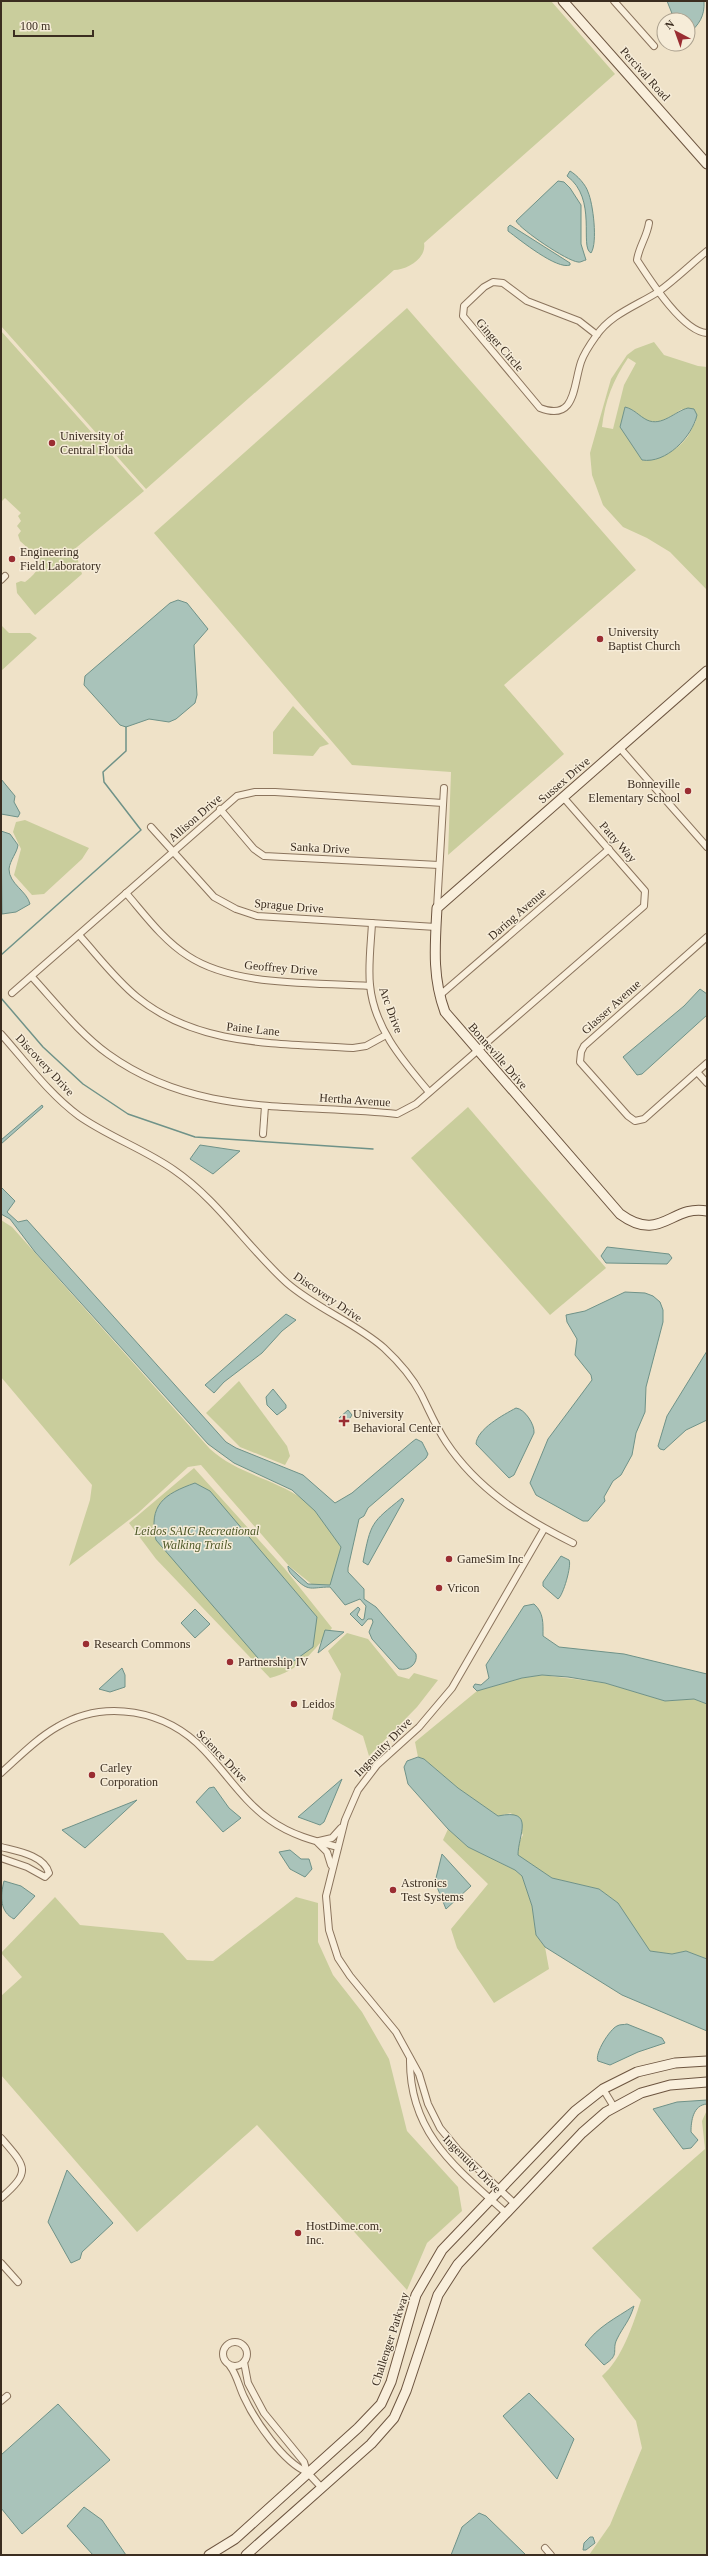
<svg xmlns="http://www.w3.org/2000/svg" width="708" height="2556" viewBox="0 0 708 2556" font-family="'Times New Roman',serif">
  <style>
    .green { fill: #c9cd9c; fill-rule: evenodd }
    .water { fill: #a9c3ba; stroke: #6f9288 }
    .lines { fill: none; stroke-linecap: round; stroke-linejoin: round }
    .stream { stroke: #6f9288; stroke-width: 1.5 }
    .street-casing { stroke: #8b745d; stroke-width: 8 }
    .secondary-casing { stroke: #6d5540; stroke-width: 11 }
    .street { stroke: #f9efdc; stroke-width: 6 }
    .secondary { stroke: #f9efdc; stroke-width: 9 }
    .poi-dot { fill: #9a2d32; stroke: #f6ecd8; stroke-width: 1.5 }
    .labels { text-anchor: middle; stroke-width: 3; stroke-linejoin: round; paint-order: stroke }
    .street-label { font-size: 12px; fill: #3b2d20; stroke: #f6ecd8 }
    .poi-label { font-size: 12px; fill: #3b2d20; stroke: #f6ecd8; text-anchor: start }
    .park-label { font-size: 12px; font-style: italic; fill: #4d5827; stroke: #f6ecd8 }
  </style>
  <rect width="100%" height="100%" fill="#efe2c8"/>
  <g class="green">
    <path d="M1,1H551L615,74L424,243C427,258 407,270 394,270L146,489L1,326Z"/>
    <polygon points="407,308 636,570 504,685 564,754 448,855 451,772 352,765 154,533"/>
    <path d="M1,331L144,491L71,552L76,554L82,574L35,615L17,593L16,583L21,581L25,582C33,576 40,569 40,559L20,541L18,535L21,531L17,526L21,521L18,516L21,513L5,498L1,502Z"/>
    <path d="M654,342L664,355L698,366L707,367V590L670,552L647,538L623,527L603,505L592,475L590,453L611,379L627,355L635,349ZM628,358L636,363L624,385L613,429L602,427C605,401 613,380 628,358ZM625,407C634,409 637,414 644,419C658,427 671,416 682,409L696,421C693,426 691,431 688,436C679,449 658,462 642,460L620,427Z"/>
    <polygon points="1,625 9,633 30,633 37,638 1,671"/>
    <polygon points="293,706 329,744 320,747 313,756 273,754 273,732"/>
    <polygon points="25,820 89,848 82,859 44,894 32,895 14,875 21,849 13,832 16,822"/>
    <polygon points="468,1107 606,1268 550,1315 411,1158"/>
    <path d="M1,1220L12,1227L210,1449C236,1473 274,1479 303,1499C318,1510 330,1532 341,1547L331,1585L314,1586L289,1566L201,1465L188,1467L138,1513L69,1566L90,1500L92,1485L1,1377Z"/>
    <polygon points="239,1381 287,1446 290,1456 285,1465 240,1447 206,1413"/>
    <path d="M194,1468L285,1569L332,1628C314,1651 299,1671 270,1678L156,1559L129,1523Z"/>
    <polygon points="347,1633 368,1639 398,1676 409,1679 414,1673 438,1680 417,1707 369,1756 363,1736 332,1719 341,1674 328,1651"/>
    <polygon points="542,1675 605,1683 665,1701 694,1699 707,1704 707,1959 686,1951 672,1954 650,1951 618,1903 599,1889 552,1878 517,1855 518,1844 523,1835 511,1813 498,1816 458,1788 424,1759 418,1757 415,1742 477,1691 522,1678"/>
    <polygon points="448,1829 468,1847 515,1870 522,1876 532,1906 536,1935 545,1947 549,1969 494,2003 457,1948 451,1929 488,1884 443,1840"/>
    <polygon points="55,1897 80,1925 163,1933 187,1960 213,1961 296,1897 318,1903 318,1942 333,1975 362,2012 389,2059 407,2131 458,2187 462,2211 427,2243 407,2290 257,2125 137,2232 1,2075 1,1996 22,1977 1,1953"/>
    <path d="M707,2110V2555H589L610,2525L642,2448L636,2421L602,2376C622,2359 633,2325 641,2300L592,2248L705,2149L702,2121Z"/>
  </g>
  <g class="water">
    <path d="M667,1H704C705,16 699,25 688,34V20H672L673,16Z"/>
    <path d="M570,171C577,175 586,185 588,192C593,203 598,243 591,253C579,247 598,199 567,176Z"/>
    <path d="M558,181L564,182L570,188L581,205V244L586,260C584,260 580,263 578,262C567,261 521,230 516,221Z"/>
    <path d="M510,225L570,263V265C557,270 520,240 508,231V227Z"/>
    <path d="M625,407C634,409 639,416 647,420C662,427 675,411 688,408L694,409L697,415C692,437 666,464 642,460L620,427Z"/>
    <polygon points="178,600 187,603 208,629 194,645 197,695 195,703 176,719 169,722 149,719 126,727 120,725 84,685 85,676 170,603"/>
    <polygon points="1,779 15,796 14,802 20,813 18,817 1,814"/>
    <path d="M1,831L10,834L18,845C17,853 10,860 9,869C9,884 27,891 30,904L16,912L2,914Z"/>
    <polygon points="700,989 707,994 707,1015 642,1074 637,1075 623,1057 684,1006"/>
    <polygon points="42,1105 43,1107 1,1144 1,1140"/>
    <polygon points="200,1145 240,1151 213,1174 190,1159"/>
    <path d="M1,1187L15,1201L7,1212L18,1222L27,1220L226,1442L236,1448L303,1475L335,1503L352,1493L412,1442L416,1439L422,1442L428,1454L426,1458L368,1508L364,1516L359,1519L348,1568V1572L364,1589V1599L376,1607L416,1654C418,1664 409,1671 399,1669L372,1639L369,1632L373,1622L372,1619H368L362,1626L350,1614L358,1607L360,1609L357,1615L362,1620L364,1619L366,1606L360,1599L345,1605L330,1587C311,1587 309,1593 294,1577C291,1574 288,1571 288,1566L308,1584L330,1585L341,1547L315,1511L292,1490L234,1463L208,1444L35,1252L10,1219L1,1214Z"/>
    <polygon points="607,1247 669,1254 672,1258 667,1264 606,1263 601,1256"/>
    <polygon points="625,1292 645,1293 653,1296 660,1302 663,1310 663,1322 646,1387 645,1412 636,1433 632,1455 621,1475 613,1481 604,1497 605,1501 588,1521 583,1521 536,1495 530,1483 548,1439 592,1380 591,1375 575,1355 577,1339 567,1322 566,1315 585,1311"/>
    <polygon points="286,1314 296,1320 282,1331 262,1353 224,1382 214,1393 205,1385"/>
    <polygon points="707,1351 707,1420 686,1430 664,1450 660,1449 658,1446 667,1416"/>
    <polygon points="273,1389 286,1405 286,1408 277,1415 267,1405 266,1397"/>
    <path d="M516,1408C525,1409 535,1425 534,1433L514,1475L509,1478L476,1444C477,1429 503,1415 516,1408Z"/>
    <polygon points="348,1410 352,1415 348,1421 343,1423 339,1418"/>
    <path d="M195,1483L210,1491L317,1617L313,1647L291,1663L264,1665L156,1540C148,1505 164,1494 195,1483Z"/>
    <path d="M402,1498L404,1500L368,1565L363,1562C371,1522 371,1523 402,1498Z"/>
    <path d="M561,1556L569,1560C572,1565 563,1596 558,1599L543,1586V1582Z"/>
    <path d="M534,1604C544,1613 543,1623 543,1636L559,1647L624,1654L707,1674V1704L694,1699L665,1701L605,1683L568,1677L542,1675L522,1678L477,1691L473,1687L475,1684L481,1685L489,1678L486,1665L524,1606Z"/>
    <polygon points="195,1609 210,1624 195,1638 181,1623"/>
    <polygon points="325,1630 344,1632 318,1653"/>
    <polygon points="122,1668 125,1675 125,1687 110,1692 99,1689"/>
    <path d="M418,1757L424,1759L458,1788L498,1816C536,1808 518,1835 518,1855L552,1878L599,1889L618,1903L650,1951L672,1954L686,1951L707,1959V2031L622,1995L545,1947L536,1935L532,1906L522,1876L515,1870L468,1847L448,1829L408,1784L404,1767L407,1761Z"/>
    <polygon points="342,1779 324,1822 320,1825 298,1817"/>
    <polygon points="214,1787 229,1808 241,1818 223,1832 196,1802 209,1788"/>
    <polygon points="137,1800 85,1848 62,1830"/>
    <polygon points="290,1850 301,1859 309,1859 312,1869 305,1877 290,1869 279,1852"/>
    <polygon points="442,1854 471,1886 446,1909 435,1882"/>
    <path d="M4,1881L21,1886L35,1896L14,1919C0,1912 0,1897 4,1881Z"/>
    <path d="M627,2024L662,2038L665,2043L638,2052L610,2065L598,2061C594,2054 610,2029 617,2026C620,2024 624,2025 627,2024Z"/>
    <path d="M707,2100V2104C693,2105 691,2121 691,2132L698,2140L691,2148L683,2149L653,2109L677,2102Z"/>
    <polygon points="67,2170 113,2223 82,2252 80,2259 71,2263 48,2222"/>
    <path d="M634,2306C629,2322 624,2325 617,2339C611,2351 621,2354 604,2365L585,2345C597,2327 616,2318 634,2306Z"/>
    <polygon points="529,2393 574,2439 557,2479 503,2416"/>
    <polygon points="58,2404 110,2460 22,2534 1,2508 1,2455"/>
    <polygon points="84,2507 102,2520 126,2555 93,2555 67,2526"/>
    <polygon points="479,2513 486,2516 526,2555 451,2555 462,2527"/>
    <polygon points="590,2537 593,2537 595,2543 586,2550 583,2550 584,2543"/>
  </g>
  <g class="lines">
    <g class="stream">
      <polyline points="1,955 141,830 104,782 103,772 126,751 126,727"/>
      <polyline points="1,998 43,1047 83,1084 128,1114 195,1137 373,1149"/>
    </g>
    <defs>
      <g id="street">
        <polyline points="614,1 654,46"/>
        <path d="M649,223C647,237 639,246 637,260C650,280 683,332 707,333"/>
        <path d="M597,335L579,321L527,301L503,283L493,282L484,287L464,306L463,316L540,408C576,422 573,386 581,362C584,353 591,343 596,336C611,314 636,306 658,292C675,280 691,264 707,251"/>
        <polyline points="1,580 5,576"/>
        <polyline points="619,747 707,847"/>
        <polyline points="220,809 254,849 264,856 439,865"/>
        <polyline points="151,827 214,897 236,909 257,916 436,927"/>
        <path d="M126,893C145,915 163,940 188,956C235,987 314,982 370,986"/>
        <polyline points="437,908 444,788"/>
        <path d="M372,923C371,943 368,965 370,985C374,1028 403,1061 429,1092"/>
        <path d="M79,935C98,956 115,979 137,997C198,1047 278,1043 353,1048L366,1046L386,1035"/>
        <polyline points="707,937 584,1046 581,1052 580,1062 628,1116 635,1121 644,1119 707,1063"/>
        <path d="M32,977C56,1003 79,1033 108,1054C197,1118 295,1103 397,1114L416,1104L644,906L645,891L563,797"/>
        <polyline points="12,993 237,796 255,792 275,792 443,803"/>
        <polyline points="439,996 609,849"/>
        <path d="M1,1034C26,1062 49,1094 79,1116C109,1137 144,1149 174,1170C219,1201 247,1247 287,1283C317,1309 356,1323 384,1348C398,1361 412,1377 421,1394C429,1410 436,1427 446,1442C477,1489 523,1518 573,1543"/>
        <polyline points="697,1072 707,1083"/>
        <polyline points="263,1134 265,1106"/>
        <path d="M1,1773C19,1757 36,1739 57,1727C105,1698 166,1710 204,1750C226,1773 244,1802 270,1820C291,1835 314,1841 338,1847"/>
        <polyline points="319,1841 332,1838 341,1828"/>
        <polyline points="318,1843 327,1852 331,1865"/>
        <path d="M1,1847C16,1851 44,1855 49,1873L45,1877L27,1867L1,1858"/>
        <path d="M410,2059C409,2133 456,2168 506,2213"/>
        <polyline points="603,2089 614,2107"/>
        <path d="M1,2138C26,2167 32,2171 1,2198"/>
        <polyline points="515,2204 459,2151 440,2128 428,2104 419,2074 396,2032 350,1976 338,1958 329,1930 326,1896 345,1820 358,1790 377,1765 419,1727 452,1688 544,1529"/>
        <polyline points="1,2263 18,2282"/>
        <circle cx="235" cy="2354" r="12"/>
        <polyline points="244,2362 248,2383 264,2413 304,2462 307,2472 321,2487"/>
        <path d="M230,2366C237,2375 239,2387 244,2397C255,2421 283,2462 307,2472"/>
        <polyline points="1,2401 7,2396"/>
        <polyline points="545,2548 551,2555"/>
      </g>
      <g id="secondary">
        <polyline points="563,1 707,164"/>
        <path d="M707,671L437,908C435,945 432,977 445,1012L620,1214C661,1244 671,1204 707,1211"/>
        <polyline points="209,2555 235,2539 358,2428 381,2404 391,2382 416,2295 442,2250 575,2111 603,2089 637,2072 675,2063 707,2061"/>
        <polyline points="246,2555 371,2444 394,2418 406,2391 438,2295 458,2264 582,2133 606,2112 641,2093 670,2085 707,2082"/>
      </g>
    </defs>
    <use href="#street" class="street-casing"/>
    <use href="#secondary" class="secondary-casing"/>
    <use href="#street" class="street"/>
    <use href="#secondary" class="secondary"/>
  </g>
  <g class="poi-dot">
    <circle cx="52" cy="443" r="4"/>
    <circle cx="12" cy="559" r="4"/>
    <circle cx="600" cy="639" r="4"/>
    <circle cx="688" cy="791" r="4"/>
    <path d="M342 1415h4v4h4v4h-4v4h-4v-4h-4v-4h4z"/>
    <circle cx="449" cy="1559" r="4"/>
    <circle cx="439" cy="1588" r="4"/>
    <circle cx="86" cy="1644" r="4"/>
    <circle cx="230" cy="1662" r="4"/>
    <circle cx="294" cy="1704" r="4"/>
    <circle cx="92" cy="1775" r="4"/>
    <circle cx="393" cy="1890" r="4"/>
    <circle cx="298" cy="2233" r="4"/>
  </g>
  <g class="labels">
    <g class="street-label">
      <text transform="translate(645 74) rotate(48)" y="4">Percival Road</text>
      <text transform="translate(500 345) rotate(49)" y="4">Ginger Circle</text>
      <text transform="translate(564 780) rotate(-41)" y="4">Sussex Drive</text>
      <text transform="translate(195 818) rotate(-41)" y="4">Allison Drive</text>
      <text transform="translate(618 842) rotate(49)" y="4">Patty Way</text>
      <text transform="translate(320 848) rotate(3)" y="4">Sanka Drive</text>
      <text transform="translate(289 906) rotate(5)" y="4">Sprague Drive</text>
      <text transform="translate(517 914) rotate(-41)" y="4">Daring Avenue</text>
      <text transform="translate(281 968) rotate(5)" y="4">Geoffrey Drive</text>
      <text transform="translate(611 1007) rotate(-42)" y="4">Glasser Avenue</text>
      <text transform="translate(391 1010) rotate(70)" y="4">Arc Drive</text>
      <text transform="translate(253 1029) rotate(6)" y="4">Paine Lane</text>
      <text transform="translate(498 1056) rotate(49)" y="4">Bonneville Drive</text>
      <text transform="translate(45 1065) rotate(47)" y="4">Discovery Drive</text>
      <text transform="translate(355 1100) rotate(4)" y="4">Hertha Avenue</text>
      <text transform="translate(328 1297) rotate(34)" y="4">Discovery Drive</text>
      <text transform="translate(383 1747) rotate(-46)" y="4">Ingenuity Drive</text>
      <text transform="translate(222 1756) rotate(46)" y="4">Science Drive</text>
      <text transform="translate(472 2164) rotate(45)" y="4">Ingenuity Drive</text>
      <text transform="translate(390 2339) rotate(-72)" y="4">Challenger Parkway</text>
    </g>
    <g class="poi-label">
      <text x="60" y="440">University of<tspan x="60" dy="14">Central Florida</tspan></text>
      <text x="20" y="556">Engineering<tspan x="20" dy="14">Field Laboratory</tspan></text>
      <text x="608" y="636">University<tspan x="608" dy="14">Baptist Church</tspan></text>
      <text x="680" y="788" text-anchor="end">Bonneville<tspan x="680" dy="14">Elementary School</tspan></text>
      <text x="353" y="1418">University<tspan x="353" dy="14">Behavioral Center</tspan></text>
      <text x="457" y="1563">GameSim Inc</text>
      <text x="447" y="1592">Vricon</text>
      <text x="94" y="1648">Research Commons</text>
      <text x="238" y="1666">Partnership IV</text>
      <text x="302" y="1708">Leidos</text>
      <text x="100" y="1772">Carley<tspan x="100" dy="14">Corporation</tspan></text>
      <text x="401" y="1887">Astronics<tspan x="401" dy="14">Test Systems</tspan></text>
      <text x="306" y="2230">HostDime.com,<tspan x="306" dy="14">Inc.</tspan></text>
    </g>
    <g class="park-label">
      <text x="197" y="1535">Leidos SAIC Recreational<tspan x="197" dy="14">Walking Trails</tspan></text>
    </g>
  </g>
  <rect width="708" height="2556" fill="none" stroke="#3b2d20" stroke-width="4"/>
  <g transform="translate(676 32) rotate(319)"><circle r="19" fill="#f6ecd8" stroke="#aba08e"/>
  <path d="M0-3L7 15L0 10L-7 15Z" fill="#9a2d32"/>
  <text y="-6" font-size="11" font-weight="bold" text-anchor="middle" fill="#3b2d20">N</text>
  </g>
  <path d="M14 30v6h79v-6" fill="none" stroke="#3b2d20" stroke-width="2"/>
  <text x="20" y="30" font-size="12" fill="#3b2d20" stroke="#f6ecd8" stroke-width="3" paint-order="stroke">100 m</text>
</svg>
